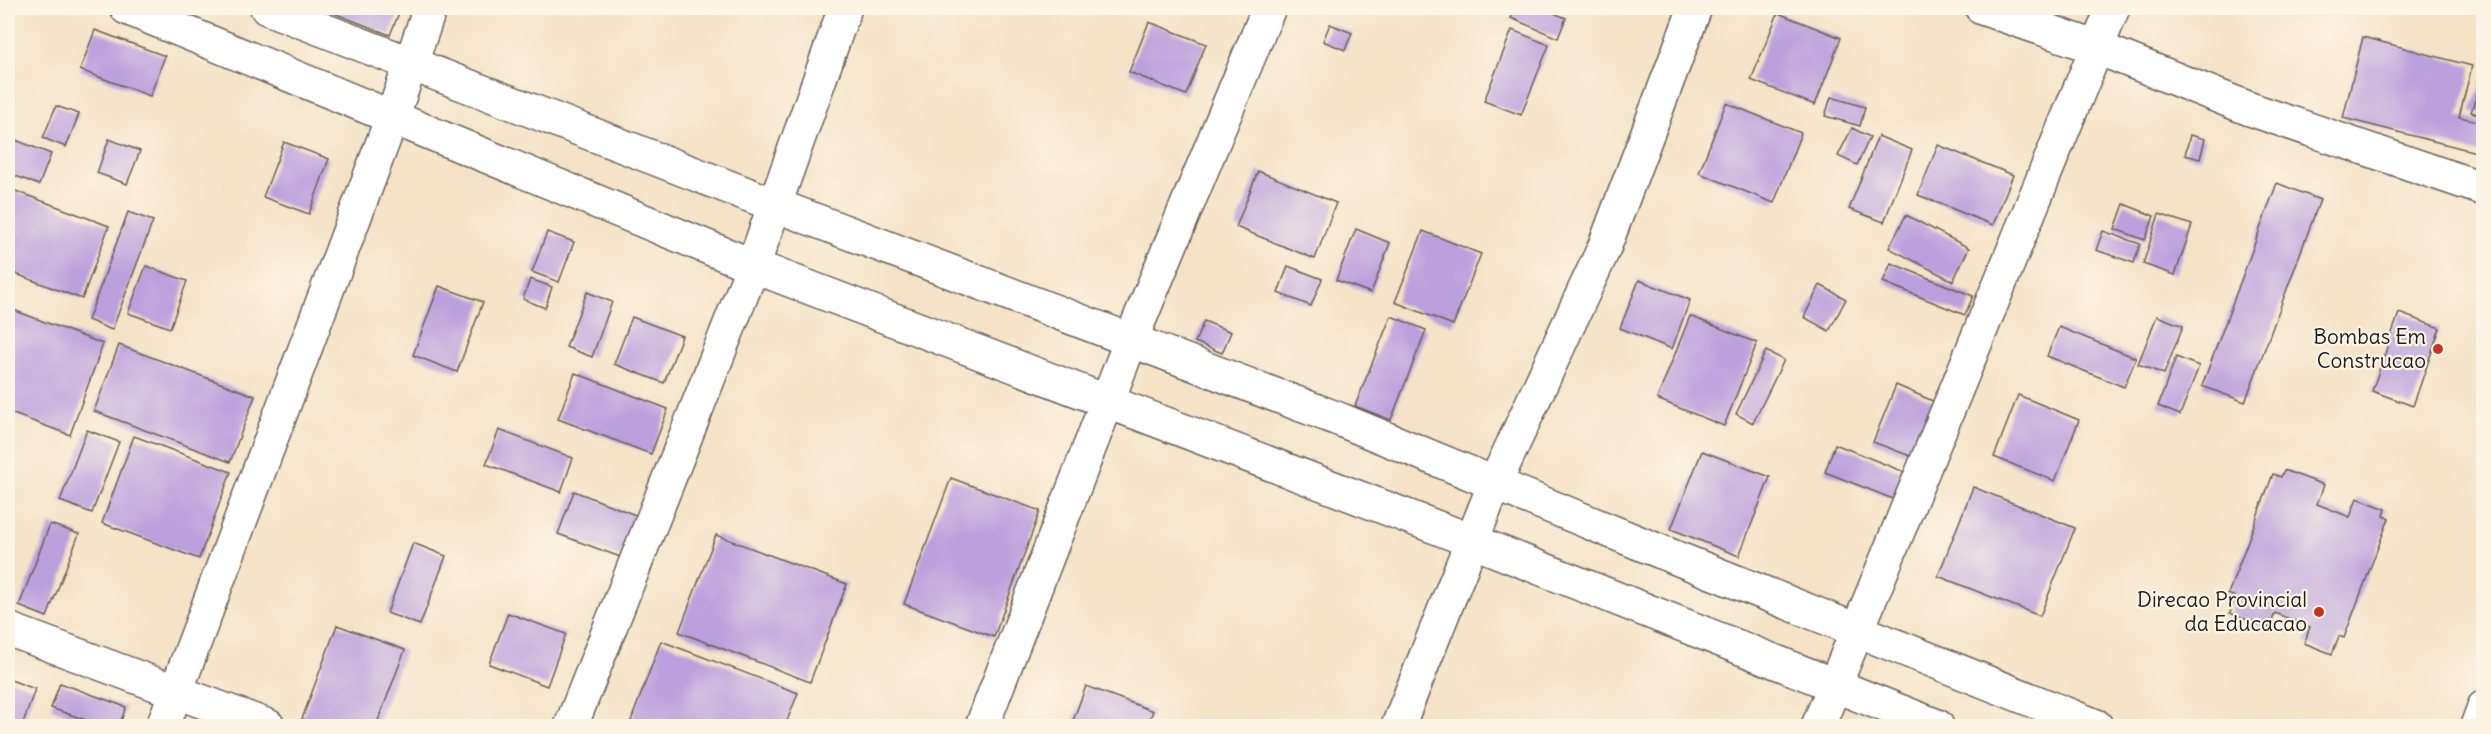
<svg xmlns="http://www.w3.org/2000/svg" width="2491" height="734" viewBox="0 0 2491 734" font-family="Delius,sans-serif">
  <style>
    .building { fill: #baa0dd }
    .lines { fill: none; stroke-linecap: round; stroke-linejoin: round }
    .street-casing { stroke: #686158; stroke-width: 36 }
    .primary-casing { stroke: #686158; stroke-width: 36 }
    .street { stroke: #fff; stroke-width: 33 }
    .primary { stroke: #fff; stroke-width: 33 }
    .poi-dot { fill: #c8321e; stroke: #fcf5e5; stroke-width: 2 }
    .labels { text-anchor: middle; stroke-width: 4.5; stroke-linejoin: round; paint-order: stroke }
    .poi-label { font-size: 21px; fill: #1c1c1c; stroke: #fcf5e5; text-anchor: end }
  </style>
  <rect width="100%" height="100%" fill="#fcf5e5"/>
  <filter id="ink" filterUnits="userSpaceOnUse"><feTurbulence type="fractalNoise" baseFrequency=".0167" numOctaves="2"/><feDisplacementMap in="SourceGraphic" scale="12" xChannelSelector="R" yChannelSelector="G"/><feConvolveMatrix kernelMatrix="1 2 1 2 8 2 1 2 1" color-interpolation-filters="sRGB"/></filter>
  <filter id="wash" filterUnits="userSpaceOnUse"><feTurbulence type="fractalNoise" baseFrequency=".008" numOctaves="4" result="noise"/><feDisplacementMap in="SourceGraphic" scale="24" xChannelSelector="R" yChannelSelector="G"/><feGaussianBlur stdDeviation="1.35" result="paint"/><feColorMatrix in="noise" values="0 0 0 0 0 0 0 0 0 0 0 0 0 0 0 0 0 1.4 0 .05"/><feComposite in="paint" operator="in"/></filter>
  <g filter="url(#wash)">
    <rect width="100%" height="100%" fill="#f5e2c7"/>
    <g id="blocks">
      <g class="building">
        <polygon points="321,8 401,8 390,35"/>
        <polygon points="1516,8 1541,8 1566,18 1558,38 1511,18"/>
        <polygon points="1778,13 1841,38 1815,105 1751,80"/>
        <polygon points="1149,22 1206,44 1186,95 1129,72"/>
        <polygon points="1330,24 1352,33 1345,50 1323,41"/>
        <polygon points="95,30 165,56 150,96 80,70"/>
        <polygon points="1512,30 1549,45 1521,115 1484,101"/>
        <polygon points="2363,37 2472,66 2459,117 2484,122 2484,154 2343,118"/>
        <polygon points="2483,78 2484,78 2484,116 2471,112"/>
        <polygon points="1831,97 1865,107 1860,126 1825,116"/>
        <polygon points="1726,103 1801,133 1774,203 1699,173"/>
        <polygon points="56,106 79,114 66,147 43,138"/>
        <polygon points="1852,128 1870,137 1857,165 1838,156"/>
        <polygon points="2190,135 2205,139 2200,159 2185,155"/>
        <polygon points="1878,136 1912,150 1884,222 1849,209"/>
        <polygon points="8,137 51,154 39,185 8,173"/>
        <polygon points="109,139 140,151 127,184 97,173"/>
        <polygon points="284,142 329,159 309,214 263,197"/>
        <polygon points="1938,145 2013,175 1993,225 1918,195"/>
        <polygon points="1258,171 1336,203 1315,259 1236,227"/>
        <polygon points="2277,183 2320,200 2245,402 2202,386"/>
        <polygon points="13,190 109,226 82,299 8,271 8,204"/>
        <polygon points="2124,204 2154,216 2145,240 2115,229"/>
        <polygon points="128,212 153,221 112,330 88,320"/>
        <polygon points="2159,214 2192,225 2175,275 2143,264"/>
        <polygon points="1906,215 1969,248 1953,281 1889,248"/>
        <polygon points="1356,229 1390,243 1371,293 1336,280"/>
        <polygon points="1423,231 1481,254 1453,325 1395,302"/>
        <polygon points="2103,231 2140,244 2134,263 2096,250"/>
        <polygon points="547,232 574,242 559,282 532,272"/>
        <polygon points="1891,263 1973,296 1965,315 1883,282"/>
        <polygon points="146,266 187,281 170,328 128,313"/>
        <polygon points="1288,266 1322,279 1311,306 1278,293"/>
        <polygon points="530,279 552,287 545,308 523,299"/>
        <polygon points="1639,280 1690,300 1672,349 1620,328"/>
        <polygon points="1820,285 1846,299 1829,331 1804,317"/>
        <polygon points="439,286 483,302 457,372 413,355"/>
        <polygon points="587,292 612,302 592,357 566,347"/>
        <polygon points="8,308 103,344 70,435 8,412"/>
        <polygon points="2399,313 2440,328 2413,406 2372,391"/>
        <polygon points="1391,316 1426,330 1391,420 1355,406"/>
        <polygon points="1690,316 1757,343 1724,426 1657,399"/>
        <polygon points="2157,316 2183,326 2164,374 2138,364"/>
        <polygon points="632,317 682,336 664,383 614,364"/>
        <polygon points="1204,321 1231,332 1222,353 1195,342"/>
        <polygon points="2059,327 2136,358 2124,387 2047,356"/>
        <polygon points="119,345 255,396 230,462 94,411"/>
        <polygon points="1766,351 1784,360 1753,423 1736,414"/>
        <polygon points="2176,357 2199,366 2180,415 2158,406"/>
        <polygon points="575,373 668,409 651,454 558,419"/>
        <polygon points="1896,385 1935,402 1913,457 1873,442"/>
        <polygon points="2018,395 2079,420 2055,481 1994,457"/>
        <polygon points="87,430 119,442 92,513 60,501"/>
        <polygon points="499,430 573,458 561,492 486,464"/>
        <polygon points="134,436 231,472 199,559 102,523"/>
        <polygon points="1835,444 1904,472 1893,499 1825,472"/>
        <polygon points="1702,451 1770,477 1739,556 1671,529"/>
        <polygon points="2284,470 2324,485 2317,504 2350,517 2357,498 2386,509 2384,516 2389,518 2344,638 2339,636 2332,654 2304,643 2310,627 2275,613 2269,628 2230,613 2235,597 2228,594 2273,474 2281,477"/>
        <polygon points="951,478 1040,511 994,637 904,604"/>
        <polygon points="1973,487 2075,528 2040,616 1938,576"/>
        <polygon points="574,491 638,516 623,558 558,534"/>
        <polygon points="50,524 79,534 47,617 19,606"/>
        <polygon points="716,535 847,584 810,682 679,632"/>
        <polygon points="413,543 446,556 420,625 387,613"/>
        <polygon points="508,613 566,634 547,686 489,664"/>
        <polygon points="337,625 405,650 376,726 321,726 302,719"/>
        <polygon points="661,641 798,693 785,726 629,726"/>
        <polygon points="8,679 35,689 22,726 8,726"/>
        <polygon points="60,683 126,707 119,726 103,726 51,708"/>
        <polygon points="1086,686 1153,711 1147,726 1071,726"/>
      </g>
    </g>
  </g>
  <g filter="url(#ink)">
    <use href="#blocks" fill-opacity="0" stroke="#686158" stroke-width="1.5"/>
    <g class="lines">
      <defs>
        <g id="street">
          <polyline points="127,8 753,266 1472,541 1937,726"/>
          <polyline points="267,8 775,205 1341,420 1644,545 2096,726"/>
          <polyline points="1982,8 2098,48 2250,109 2484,189"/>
          <polyline points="8,629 268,726"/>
          <polyline points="163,726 393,115 430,8"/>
          <polyline points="571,726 753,266 845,8"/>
          <polyline points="982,726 1131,340 1269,8"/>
          <polyline points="1398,726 1495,483 1604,248 1695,8"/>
          <polyline points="1818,726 2113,8"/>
        </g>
        <polyline id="primary" points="2477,726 2484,707"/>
      </defs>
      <use href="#street" class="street-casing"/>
      <use href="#primary" class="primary-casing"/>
      <use href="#street" class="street"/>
      <use href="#primary" class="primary"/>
    </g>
  </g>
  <g class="poi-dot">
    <circle cx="2438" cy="349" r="6"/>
    <circle cx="2319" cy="612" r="6"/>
  </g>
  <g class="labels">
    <g class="poi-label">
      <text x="2426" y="344">Bombas Em<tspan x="2426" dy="24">Construcao</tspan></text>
      <text x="2307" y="607">Direcao Provincial<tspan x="2307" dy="24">da Educacao</tspan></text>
    </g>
  </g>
  <rect width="2491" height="734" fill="none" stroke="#fcf5e5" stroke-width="30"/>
</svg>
